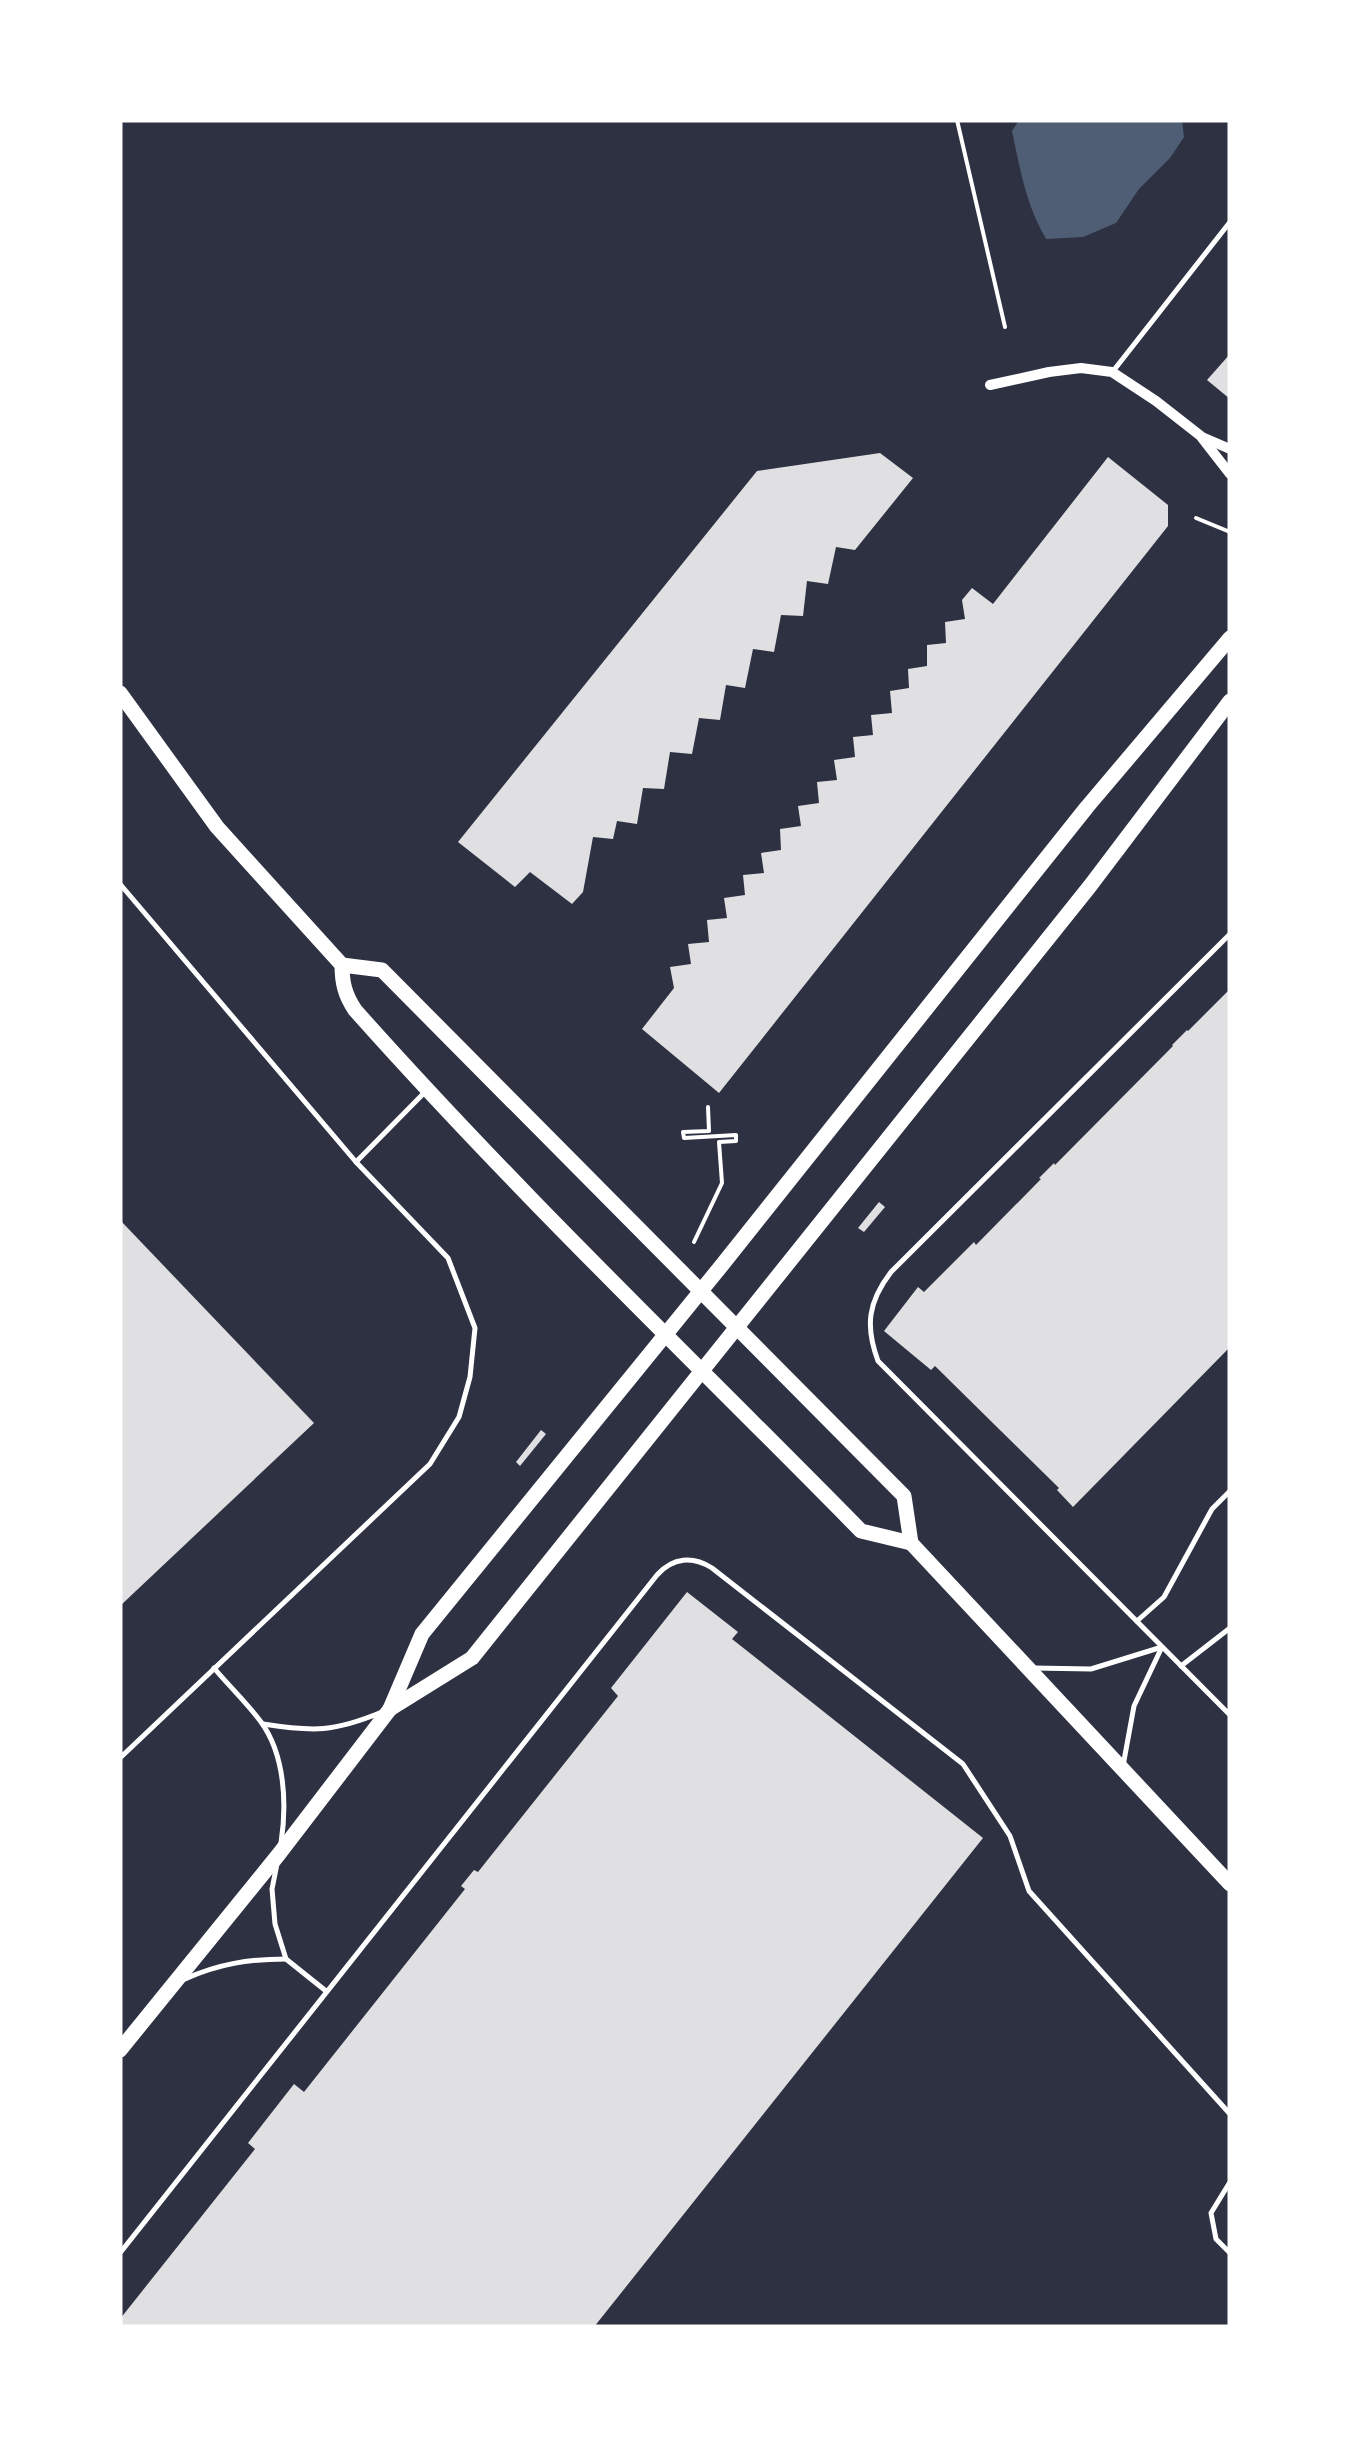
<svg xmlns="http://www.w3.org/2000/svg" width="1350" height="2447" viewBox="0 0 1350 2447" font-family="Helvetica,sans-serif">
<style>
.water{fill:#4f5d75}
.building{fill:#e0e0e3}
.lines{fill:none;stroke-linecap:round;stroke-linejoin:round}
.path{stroke:#fff;stroke-width:4}
.service{stroke:#fff;stroke-width:5}
.minor{stroke:#fff;stroke-width:10}
.secondary{stroke:#fff;stroke-width:15}
</style>
<rect width="100%" height="100%" fill="#2d3142"/>
<path class="water" d="M1019,120H1182L1184,137L1170,158L1139,189L1116,223L1083,237L1046,239C1026,205 1020,169 1012,131Z"/>
<g class="building">
<polygon points="1230,354 1230,399 1207,380"/>
<polygon points="880,453 913,478 855,550 836,547 828,584 807,581 803,616 781,615 774,652 753,649 745,688 726,685 720,720 699,718 692,754 670,752 664,789 643,788 637,824 617,821 613,839 593,837 583,892 572,904 530,872 515,887 458,842 757,471"/>
<polygon points="1108,457 1168,505 1168,526 719,1093 642,1029 674,988 670,967 691,964 688,944 709,942 707,920 727,918 724,898 745,895 743,875 764,873 761,853 781,850 780,829 801,826 798,806 819,803 817,782 837,780 834,760 855,757 853,737 873,735 871,715 892,713 890,691 909,688 908,669 927,666 927,645 946,643 945,622 965,619 962,600 972,588 993,604"/>
<polygon points="1230,989 1230,1347 1073,1507 1057,1490 1059,1488 935,1366 931,1370 884,1331 918,1287 924,1292 974,1242 976,1245 1041,1179 1039,1178 1054,1163 1055,1165 1173,1046 1172,1045 1187,1030 1188,1031"/>
<polygon points="879,1202 885,1207 864,1232 858,1228"/>
<polygon points="120,1220 314,1423 120,1606"/>
<polygon points="541,1430 546,1434 520,1466 516,1462"/>
<polygon points="687,1592 738,1632 732,1639 983,1838 594,2327 120,2327 120,2319 255,2149 248,2143 294,2084 304,2092 465,1889 461,1886 474,1870 478,1872 618,1696 611,1688"/>
</g>
<g class="lines">
<g class="path">
<polyline points="957,120 1005,327"/>
<polyline points="1196,518 1230,532"/>
<polyline points="694,1242 722,1183 719,1142 736,1141 736,1135 684,1138 683,1132 709,1131 708,1107"/>
</g>
<g class="service">
<polyline points="1114,370 1230,222"/>
<polyline points="120,884 356,1162 448,1258 475,1328 470,1377 459,1417 430,1464 120,1758"/>
<path d="M1230,934L891,1272C868,1302 865,1326 878,1361L1230,1715"/>
<polyline points="356,1162 424,1093"/>
<polyline points="1137,1621 1164,1597 1212,1509 1230,1491"/>
<polyline points="1181,1666 1230,1628"/>
<path d="M214,1668C229,1686 247,1703 261,1722C285,1755 287,1804 281,1843"/>
<polyline points="1033,1668 1091,1669 1162,1647"/>
<path d="M263,1724C314,1732 334,1732 382,1712"/>
<polyline points="1123,1766 1134,1706 1161,1649"/>
<polyline points="277,1864 272,1889 275,1924 286,1959 326,1991"/>
<path d="M185,1979C218,1964 249,1959 286,1959"/>
<polyline points="1230,2182 1211,2213 1216,2239 1230,2253"/>
<path d="M120,2253L657,1575C673,1557 693,1556 712,1568L963,1764L1010,1836L1029,1891L1230,2114"/>
</g>
<g class="minor">
<polyline points="990,385 1049,372 1081,368 1112,372 1156,401 1202,437 1230,449"/>
<polyline points="1202,438 1230,474"/>
</g>
<g class="secondary">
<path d="M120,693L217,827L342,965C342,983 345,995 355,1010C516,1191 691,1358 861,1531L911,1543"/>
<polyline points="342,965 382,970 904,1496 911,1543 1230,1884"/>
<polyline points="390,1709 472,1658 1090,886 1230,701"/>
<polyline points="120,2050 279,1854 390,1709 422,1634 722,1265 1087,807 1230,638"/>
</g>
</g>
<rect width="1350" height="2447" fill="none" stroke="#ffffff" stroke-width="245"/>
</svg>
